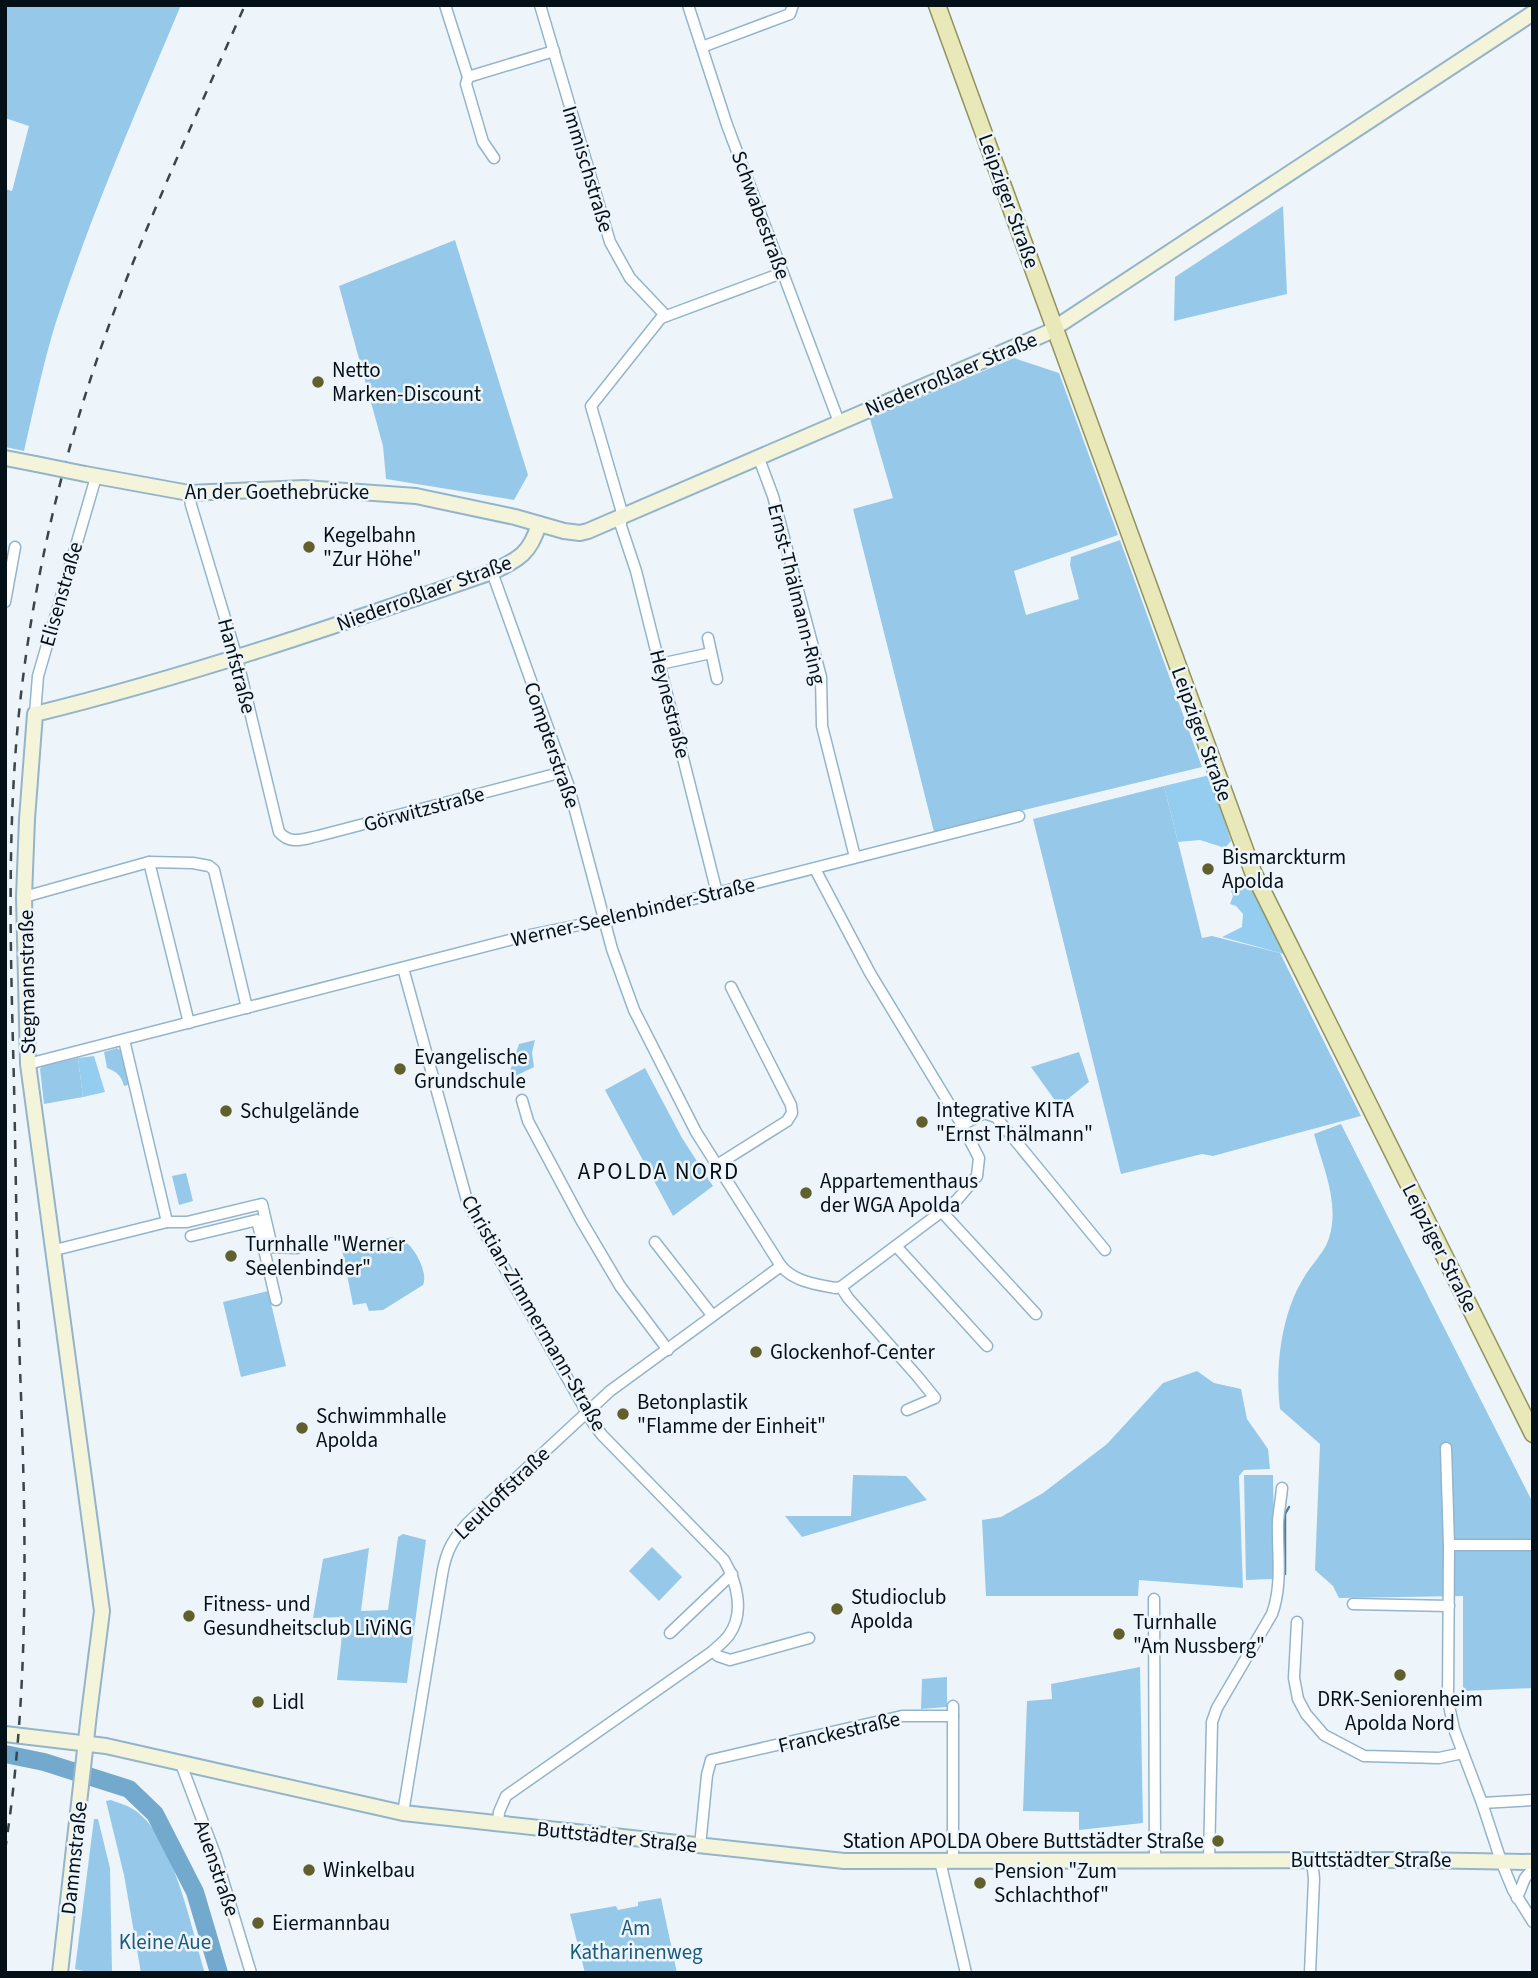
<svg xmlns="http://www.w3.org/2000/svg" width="1538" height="1978" viewBox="0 0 1538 1978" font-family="'Source Sans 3',sans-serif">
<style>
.green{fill:#96c9e9}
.forest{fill:#94cdf0}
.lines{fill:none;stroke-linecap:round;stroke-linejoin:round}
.stream{stroke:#517b96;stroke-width:2.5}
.river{stroke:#72a9cc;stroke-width:18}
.street-casing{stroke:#93b4ca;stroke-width:13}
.secondary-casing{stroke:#93b4ca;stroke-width:18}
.primary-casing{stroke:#909360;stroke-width:19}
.street{stroke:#fff;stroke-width:10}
.secondary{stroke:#f4f4db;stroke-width:14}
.primary{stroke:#e9e8b8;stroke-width:16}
.rail{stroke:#3a454c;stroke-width:2.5;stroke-dasharray:9 9;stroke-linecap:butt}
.secondary-bridge-casing{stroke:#93b4ca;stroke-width:18;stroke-linecap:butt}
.secondary-bridge{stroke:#f4f4db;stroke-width:14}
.poi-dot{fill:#61602c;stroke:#eef5fa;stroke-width:2.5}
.labels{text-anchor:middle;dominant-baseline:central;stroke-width:5;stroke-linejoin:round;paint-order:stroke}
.street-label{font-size:21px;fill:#041017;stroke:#eef5fa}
.poi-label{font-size:21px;fill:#041017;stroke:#eef5fa;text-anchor:start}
.park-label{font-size:21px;fill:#185b7e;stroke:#eef5fa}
.neighbourhood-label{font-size:23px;letter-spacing:2px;fill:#041017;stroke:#eef5fa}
</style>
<rect width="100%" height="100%" fill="#eef5fa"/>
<g class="green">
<path d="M5,5H181C137,110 91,214 56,322C43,364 34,408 24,451L5,447V189L12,191L29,126L5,118Z"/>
<polygon points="1283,206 1287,294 1174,321 1175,277"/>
<polygon points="455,240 528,475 514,500 386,479 383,446 339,286"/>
<polygon points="1014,358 1059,373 1118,535 1014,571 1026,615 1079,599 1070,565 1071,557 1120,540 1202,767 934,832 853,509 893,498 870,419"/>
<polygon points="1164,786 1202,938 1212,936 1280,953 1361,1116 1213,1156 1202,1154 1121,1174 1033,819"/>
<polygon points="535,1040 532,1053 534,1067 507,1080 519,1044"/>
<path d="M117,1048L123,1052L131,1084L124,1086C121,1075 117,1072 107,1068L104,1052Z"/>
<polygon points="1079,1052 1089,1082 1059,1106 1031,1067"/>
<polygon points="78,1058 83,1097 44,1104 40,1069 42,1066"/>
<polygon points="645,1068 682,1138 713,1186 673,1216 605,1090"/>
<path d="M1341,1124L1533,1503V1688L1463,1691V1596L1339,1598L1333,1586L1315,1570L1320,1444L1280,1409C1275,1368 1281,1315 1303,1279C1310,1266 1325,1252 1329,1238C1340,1204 1323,1167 1314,1134Z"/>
<polygon points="186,1173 193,1201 179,1205 172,1176"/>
<path d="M392,1237C397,1239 405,1241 408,1244C417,1252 428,1274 423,1285L383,1310L369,1311L366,1303L353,1305L342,1249Z"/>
<polygon points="268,1291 286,1366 241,1377 223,1302"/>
<polygon points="1197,1371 1214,1383 1241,1389 1247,1419 1268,1449 1270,1469 1244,1470 1239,1476 1243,1588 1139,1580 1138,1596 986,1596 982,1520 1001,1517 1043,1493 1107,1444 1163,1383"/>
<polygon points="853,1475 906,1476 927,1500 802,1537 785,1516 851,1516"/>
<polygon points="1244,1475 1273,1475 1275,1579 1246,1580"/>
<polygon points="403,1534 426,1540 407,1683 337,1680 344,1617 313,1618 323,1559 369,1548 361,1611 388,1610 398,1537"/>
<polygon points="652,1547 682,1577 659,1601 629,1571"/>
<polygon points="1140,1667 1143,1823 1079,1830 1079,1812 1023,1811 1027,1701 1052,1699 1051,1684"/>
<polygon points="947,1677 947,1707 921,1709 922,1679"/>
<path d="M111,1800C119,1803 129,1806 136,1811C174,1839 191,1927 205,1973H141L124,1875L106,1801Z"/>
<polygon points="94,1819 98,1819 110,1868 112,1973 92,1973 75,1969"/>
<polygon points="661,1898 677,1973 585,1973 570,1914 616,1906 618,1910 638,1906 638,1902"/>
</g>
<g class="forest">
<polygon points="1210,775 1231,841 1225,848 1200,840 1178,842 1164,786"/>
<polygon points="1243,881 1251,881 1284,954 1222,937 1242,927 1243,914 1236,906 1230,904 1233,896 1231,891 1235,884"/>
<polygon points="94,1056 105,1092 83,1097 78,1058"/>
</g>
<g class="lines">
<polyline class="stream" points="1285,1574 1285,1514 1289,1507"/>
<polyline class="river" points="5,1754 44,1762 129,1789 155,1814 195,1892 219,1973"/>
<g class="street-casing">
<g id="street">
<polyline points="445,5 468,77 466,84 483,142 494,158"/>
<polyline points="540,5 610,242 630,278 666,316"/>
<polyline points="688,5 727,125 839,422"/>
<polyline points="702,47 790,14 793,5"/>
<polyline points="468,77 554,51"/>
<polyline points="758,456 773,496 821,677 822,726 855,857"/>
<path d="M189,493L191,505L237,658L279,832C290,845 303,839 318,836L563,772"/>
<path d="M492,572L568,784L612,949L634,1010L696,1132L781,1266C795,1282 815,1284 835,1288L841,1287L957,1200L977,1176L979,1158L962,1125L870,973L815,869"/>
<polyline points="5,602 15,547"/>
<polyline points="708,638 717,679"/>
<polyline points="660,664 711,653"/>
<polyline points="35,714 38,676 96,477"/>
<polyline points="149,862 189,1023"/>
<polyline points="717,893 636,571 621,526 621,509 591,406 661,318 782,273"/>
<polyline points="24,897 149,862 193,863 209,866 214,870 247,1008"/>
<path d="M403,968L468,1204L593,1423L602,1435L724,1560C737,1582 745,1613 729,1635C725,1641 718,1646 713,1651L506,1796L499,1812L498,1824"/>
<polyline points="124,1040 167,1222"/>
<polyline points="28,1064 525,936 638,913 1019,816"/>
<polyline points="522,1100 528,1121 581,1220 620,1286 668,1350"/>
<polyline points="962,1125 984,1113 996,1117 1105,1250"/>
<polyline points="717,1165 787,1121 792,1113 791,1105 731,987"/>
<polyline points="942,1212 1036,1314"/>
<polyline points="191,1236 257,1220 276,1300"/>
<polyline points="655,1242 712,1315"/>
<polyline points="896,1246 987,1346"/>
<polyline points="266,1247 297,1248"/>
<polyline points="55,1250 167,1222 187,1222 262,1204 272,1247"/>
<polyline points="841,1287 848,1298 918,1377 935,1398 907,1410"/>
<polyline points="1446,1448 1449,1545 1448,1701 1454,1729 1482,1803 1501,1861 1513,1890 1533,1922"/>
<polyline points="1449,1545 1533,1545"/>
<polyline points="1154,1599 1155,1861"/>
<polyline points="1353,1604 1449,1606"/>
<polyline points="1297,1622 1294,1678 1298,1699 1306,1714 1324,1735 1364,1756 1439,1758 1463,1753"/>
<polyline points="670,1633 732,1574"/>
<polyline points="713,1651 718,1656 730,1660 809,1638"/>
<polyline points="953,1706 953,1861"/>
<polyline points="181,1764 215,1854 251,1973"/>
<polyline points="1482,1803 1533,1800"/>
<path d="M403,1813L442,1575C446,1550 454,1536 473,1518L610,1391L781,1266"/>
<polyline points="700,1846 707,1775 711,1760 902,1716 953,1716"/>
<polyline points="940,1861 966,1973"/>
<path d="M1209,1861L1212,1722L1217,1708L1272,1614C1283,1584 1277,1552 1278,1521C1279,1510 1281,1499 1282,1488"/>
<polyline points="1517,1898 1525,1878 1533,1869"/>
<polyline points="1310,1973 1314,1879 1312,1860"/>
</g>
</g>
<g class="secondary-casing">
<g id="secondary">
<polyline points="5,458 36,464"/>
<polyline points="85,474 189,493 304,488 416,496 515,517 564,531 580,533 588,531 1047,333 1533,13"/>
<polyline points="5,1734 106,1746 403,1813 844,1861 1417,1860 1533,1862"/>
<path d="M60,1973L89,1714L102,1611L28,1064L24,897L27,819L35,714C190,676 341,624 492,572C519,559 530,554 539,524"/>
</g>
</g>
<g class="primary-casing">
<polyline id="primary" points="937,5 1253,872 1533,1434"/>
</g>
<use href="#street" class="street"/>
<use href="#secondary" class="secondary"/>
<use href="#primary" class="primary"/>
<path class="rail" d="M5,1850C30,1690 26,1530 20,1368C17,1274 16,1179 14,1084C11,967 7,851 17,734C29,596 61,458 108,328C148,218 198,112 245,5"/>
<g class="secondary-bridge-casing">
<polyline id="secondary-bridge" points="36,464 85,474"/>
</g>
<use href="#secondary-bridge" class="secondary-bridge"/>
</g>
<g class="poi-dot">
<circle cx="318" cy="382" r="7"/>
<circle cx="309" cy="547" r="7"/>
<circle cx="1208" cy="869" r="7"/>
<circle cx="400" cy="1069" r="7"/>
<circle cx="226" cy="1111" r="7"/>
<circle cx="922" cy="1122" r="7"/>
<circle cx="806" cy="1193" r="7"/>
<circle cx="231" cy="1256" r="7"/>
<circle cx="756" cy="1352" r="7"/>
<circle cx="623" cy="1414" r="7"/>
<circle cx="302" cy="1428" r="7"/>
<circle cx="837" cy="1609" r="7"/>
<circle cx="189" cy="1616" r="7"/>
<circle cx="1119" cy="1634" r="7"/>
<circle cx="1400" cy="1675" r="7"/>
<circle cx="258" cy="1702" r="7"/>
<circle cx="1218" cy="1841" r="7"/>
<circle cx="309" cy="1870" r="7"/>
<circle cx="980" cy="1883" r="7"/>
<circle cx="258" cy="1923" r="7"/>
</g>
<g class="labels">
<g class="street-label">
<text transform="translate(588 169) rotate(73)">Immischstraße</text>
<text transform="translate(1009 201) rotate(70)">Leipziger Straße</text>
<text transform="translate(761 215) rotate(70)">Schwabestraße</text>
<text transform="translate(951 374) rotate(-23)">Niederroßlaer Straße</text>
<text x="277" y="492">An der Goethebrücke</text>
<text transform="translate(424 593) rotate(-20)">Niederroßlaer Straße</text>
<text transform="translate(61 594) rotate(-74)">Elisenstraße</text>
<text transform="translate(797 594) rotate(76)">Ernst-Thälmann-Ring</text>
<text transform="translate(237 666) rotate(75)">Hanfstraße</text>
<text transform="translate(670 704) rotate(76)">Heynestraße</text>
<text transform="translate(1202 734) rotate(70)">Leipziger Straße</text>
<text transform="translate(552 745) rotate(71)">Compterstraße</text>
<text transform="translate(424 809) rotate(-15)">Görwitzstraße</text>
<text transform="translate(633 912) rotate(-13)">Werner-Seelenbinder-Straße</text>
<text transform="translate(27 982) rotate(-91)">Stegmannstraße</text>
<text transform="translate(1440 1248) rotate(63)">Leipziger Straße</text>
<text transform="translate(534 1313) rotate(60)">Christian-Zimmermann-Straße</text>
<text transform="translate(502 1493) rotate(-44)">Leutloffstraße</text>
<text transform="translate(839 1732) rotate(-13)">Franckestraße</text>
<text transform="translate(617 1837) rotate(6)">Buttstädter Straße</text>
<text transform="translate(74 1858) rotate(-84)">Dammstraße</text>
<text x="1371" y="1860">Buttstädter Straße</text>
<text transform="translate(217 1868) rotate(71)">Auenstraße</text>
</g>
<g class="poi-label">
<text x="332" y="370">Netto<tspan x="332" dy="24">Marken-Discount</tspan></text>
<text x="323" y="535">Kegelbahn<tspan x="323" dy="24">"Zur Höhe"</tspan></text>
<text x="1222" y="857">Bismarckturm<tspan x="1222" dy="24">Apolda</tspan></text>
<text x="414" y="1057">Evangelische<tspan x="414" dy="24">Grundschule</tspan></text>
<text x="936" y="1110">Integrative KITA<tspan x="936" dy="24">"Ernst Thälmann"</tspan></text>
<text x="240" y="1111">Schulgelände</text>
<text x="820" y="1181">Appartementhaus<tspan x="820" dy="24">der WGA Apolda</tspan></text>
<text x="245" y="1244">Turnhalle "Werner<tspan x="245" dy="24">Seelenbinder"</tspan></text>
<text x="770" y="1352">Glockenhof-Center</text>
<text x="637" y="1402">Betonplastik<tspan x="637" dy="24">"Flamme der Einheit"</tspan></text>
<text x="316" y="1416">Schwimmhalle<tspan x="316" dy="24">Apolda</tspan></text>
<text x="851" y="1597">Studioclub<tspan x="851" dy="24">Apolda</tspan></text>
<text x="203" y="1604">Fitness- und<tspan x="203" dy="24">Gesundheitsclub LiViNG</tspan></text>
<text x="1133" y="1622">Turnhalle<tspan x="1133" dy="24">"Am Nussberg"</tspan></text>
<text x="1400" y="1699" text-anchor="middle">DRK-Seniorenheim<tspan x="1400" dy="24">Apolda Nord</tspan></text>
<text x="272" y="1702">Lidl</text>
<text x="1204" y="1841" text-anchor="end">Station APOLDA Obere Buttstädter Straße</text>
<text x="323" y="1870">Winkelbau</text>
<text x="994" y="1871">Pension "Zum<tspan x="994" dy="24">Schlachthof"</tspan></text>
<text x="272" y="1923">Eiermannbau</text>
</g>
<g class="park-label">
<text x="636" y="1928">Am<tspan x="636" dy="24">Katharinenweg</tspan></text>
<text x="165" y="1942">Kleine Aue</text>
</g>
<g class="neighbourhood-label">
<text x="659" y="1171">APOLDA NORD</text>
</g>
</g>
<rect width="1538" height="1978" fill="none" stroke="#041017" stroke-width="14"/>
</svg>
